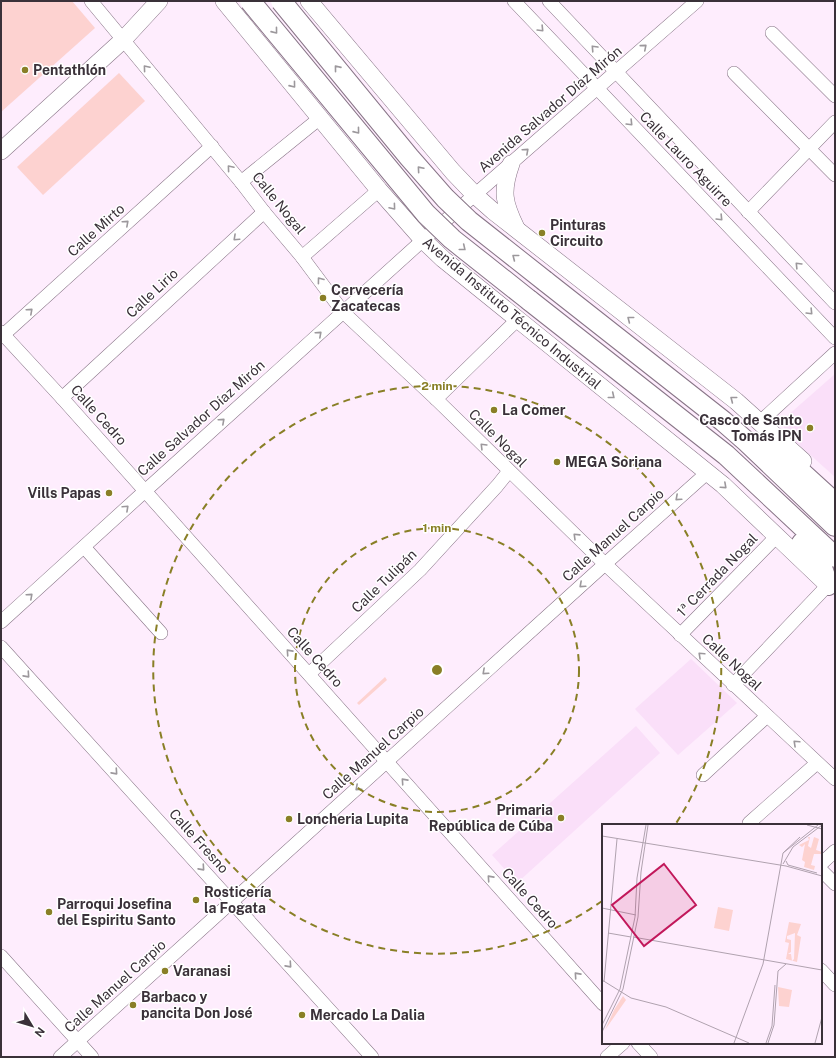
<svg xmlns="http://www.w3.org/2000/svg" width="836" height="1058" viewBox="0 0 836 1058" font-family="'Public Sans',sans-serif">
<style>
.built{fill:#fadff9}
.green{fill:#fdd2d0}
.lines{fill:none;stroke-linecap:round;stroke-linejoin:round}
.minor-casing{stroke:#887587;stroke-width:14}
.major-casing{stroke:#887587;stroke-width:18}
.highway-casing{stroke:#887587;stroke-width:22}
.minor{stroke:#fff;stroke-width:13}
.major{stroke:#fff;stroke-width:17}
.highway{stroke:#fff;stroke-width:20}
.highway-bridge-casing{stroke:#887587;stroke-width:22;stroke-linecap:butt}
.highway-bridge{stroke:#fff;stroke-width:20}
.oneway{stroke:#9c989c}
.ring{fill:none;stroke:#897f26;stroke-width:2;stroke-dasharray:7 5}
.poi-dot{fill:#897f26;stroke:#fff;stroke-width:1.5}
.labels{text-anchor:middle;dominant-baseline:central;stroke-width:3;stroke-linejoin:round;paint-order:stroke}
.poi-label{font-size:14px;font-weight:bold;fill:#3a3139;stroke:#fff;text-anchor:start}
.street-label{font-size:14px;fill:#3a3139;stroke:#fff}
.inset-road{fill:none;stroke:#b0a2af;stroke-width:1}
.view{fill:#c2185b;fill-opacity:0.15;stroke:#c2185b;stroke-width:2}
.inset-edge{fill:none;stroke:#3a3139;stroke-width:2}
.centre{fill:#897f26;stroke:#fff;stroke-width:2}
.ring-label{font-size:12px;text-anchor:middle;font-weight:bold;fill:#897f26;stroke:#fff;stroke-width:3;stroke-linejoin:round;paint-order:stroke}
</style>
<rect width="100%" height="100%" fill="#feedfd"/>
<g class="built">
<polygon points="835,374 835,477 785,432 783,423 786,417"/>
<polygon points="691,659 737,703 678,755 635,709"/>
<polygon points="636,726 660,753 517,883 492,855"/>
</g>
<g class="green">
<polygon points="1,1 72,1 95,28 1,112"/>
<polygon points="119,73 145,101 43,195 17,167"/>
<polygon points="385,677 387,680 359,705 357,703"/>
</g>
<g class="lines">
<g class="minor-casing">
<g id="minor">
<polyline points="91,1 241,182 264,212 302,257 343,312 436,399 605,564 835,779"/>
<polyline points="514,1 835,338"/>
<polyline points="549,1 835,303"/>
<polyline points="772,33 835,96"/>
<polyline points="734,73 835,175"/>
<polyline points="241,182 320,118"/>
<polyline points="748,212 835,122"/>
<polyline points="302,257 379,190"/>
<polyline points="1,332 62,398 603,1004"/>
<polyline points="1,337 212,146"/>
<polyline points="62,398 264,212"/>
<polyline points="436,399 518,319"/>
<polyline points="760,422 835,353"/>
<polyline points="84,547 161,633"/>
<polyline points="1,622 145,491 423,240 697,1"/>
<polyline points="680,635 777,536"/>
<polyline points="1,647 372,1057"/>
<polyline points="309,674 420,570 497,486 509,471"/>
<polyline points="733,685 828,585"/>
<polyline points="703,775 767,716"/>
<polyline points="749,823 817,763"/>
<polyline points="821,864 835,851"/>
<polyline points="821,870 835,884"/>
<polyline points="1,956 92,1057"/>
<polyline points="821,970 835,985"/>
<polyline points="638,1043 651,1057"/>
<polyline points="60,1057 605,564 708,472"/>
<polyline points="607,1057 623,1043"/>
</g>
</g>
<g class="major-casing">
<g id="major">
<polyline points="224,1 379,190 423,240 443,259 723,485 828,585"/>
<polyline points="309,1 453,172 476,196 493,211 736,401 803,461"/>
<polyline points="1,151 123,40 159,1"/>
<path d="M511,164C501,192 504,203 516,228"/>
</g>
</g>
<g class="highway-casing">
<g id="highway">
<polyline points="545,281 723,421 747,442 835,526"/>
<polyline points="529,300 726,455 835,557"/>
<polyline points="754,444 780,453 835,503"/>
<polyline points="802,543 820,562 828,585"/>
</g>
</g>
<use href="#minor" class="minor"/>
<use href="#major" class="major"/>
<use href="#highway" class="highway"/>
<g class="highway-bridge-casing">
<g id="highway-bridge">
<polyline points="250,1 426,214 452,239 529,300"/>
<polyline points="281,1 409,157 445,198 469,221 545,281"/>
</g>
</g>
<use href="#highway-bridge" class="highway-bridge"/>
</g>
<defs><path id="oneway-chevron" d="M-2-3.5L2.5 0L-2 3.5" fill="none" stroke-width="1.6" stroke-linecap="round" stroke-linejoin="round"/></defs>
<g class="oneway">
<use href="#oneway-chevron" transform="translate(541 29) rotate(46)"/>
<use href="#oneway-chevron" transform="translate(275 31) rotate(51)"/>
<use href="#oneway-chevron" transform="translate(644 47) rotate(-41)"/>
<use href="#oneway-chevron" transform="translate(594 48) rotate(-133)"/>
<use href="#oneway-chevron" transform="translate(146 68) rotate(-130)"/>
<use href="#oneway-chevron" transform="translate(337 68) rotate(-129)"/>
<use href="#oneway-chevron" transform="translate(293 85) rotate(51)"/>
<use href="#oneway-chevron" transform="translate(630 123) rotate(46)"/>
<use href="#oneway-chevron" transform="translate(357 131) rotate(51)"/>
<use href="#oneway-chevron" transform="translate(526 151) rotate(-42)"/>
<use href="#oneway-chevron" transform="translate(230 168) rotate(-130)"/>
<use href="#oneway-chevron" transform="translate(420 169) rotate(-131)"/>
<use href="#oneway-chevron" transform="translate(393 207) rotate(50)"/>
<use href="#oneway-chevron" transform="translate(720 218) rotate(46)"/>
<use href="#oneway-chevron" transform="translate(126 223) rotate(-42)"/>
<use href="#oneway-chevron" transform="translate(236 238) rotate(137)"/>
<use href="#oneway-chevron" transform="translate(463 248) rotate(39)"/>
<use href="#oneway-chevron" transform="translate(515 257) rotate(-142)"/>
<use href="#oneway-chevron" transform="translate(798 265) rotate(-134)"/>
<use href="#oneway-chevron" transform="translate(320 280) rotate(-127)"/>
<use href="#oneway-chevron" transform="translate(30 311) rotate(-42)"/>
<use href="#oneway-chevron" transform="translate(810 312) rotate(46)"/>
<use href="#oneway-chevron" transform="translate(630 319) rotate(-142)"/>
<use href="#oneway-chevron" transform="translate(319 334) rotate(-42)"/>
<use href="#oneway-chevron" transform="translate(612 396) rotate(39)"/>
<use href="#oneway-chevron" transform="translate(733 399) rotate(-142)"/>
<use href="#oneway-chevron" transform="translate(222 421) rotate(-42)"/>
<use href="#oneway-chevron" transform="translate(483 446) rotate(-135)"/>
<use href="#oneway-chevron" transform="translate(724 486) rotate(42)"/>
<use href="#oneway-chevron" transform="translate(678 498) rotate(138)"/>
<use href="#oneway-chevron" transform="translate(126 508) rotate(-43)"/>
<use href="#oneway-chevron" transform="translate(576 536) rotate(-136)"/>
<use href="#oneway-chevron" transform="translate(582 585) rotate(138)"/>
<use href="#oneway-chevron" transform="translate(30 596) rotate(-42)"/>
<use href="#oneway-chevron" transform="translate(289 652) rotate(-132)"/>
<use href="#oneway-chevron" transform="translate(701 655) rotate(-137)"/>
<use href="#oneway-chevron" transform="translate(485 672) rotate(138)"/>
<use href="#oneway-chevron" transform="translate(27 675) rotate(48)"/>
<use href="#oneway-chevron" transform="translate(796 743) rotate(-137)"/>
<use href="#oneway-chevron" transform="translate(115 772) rotate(48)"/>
<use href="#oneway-chevron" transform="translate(404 781) rotate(-132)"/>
<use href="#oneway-chevron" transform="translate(358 788) rotate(138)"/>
<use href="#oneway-chevron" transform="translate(202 868) rotate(48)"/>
<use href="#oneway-chevron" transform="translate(490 878) rotate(-132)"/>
<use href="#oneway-chevron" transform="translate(289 965) rotate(48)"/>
<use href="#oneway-chevron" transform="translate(577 975) rotate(-132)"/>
</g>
<g class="ring">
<circle cx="437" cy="670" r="142"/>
<path d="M602 901A284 284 0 1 1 675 825"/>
</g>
<g class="poi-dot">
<circle cx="25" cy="70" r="4"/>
<circle cx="542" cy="233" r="4"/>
<circle cx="323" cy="298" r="4"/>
<circle cx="494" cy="410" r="4"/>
<circle cx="810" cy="428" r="4"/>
<circle cx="557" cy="462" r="4"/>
<circle cx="109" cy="493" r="4"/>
<circle cx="561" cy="818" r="4"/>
<circle cx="289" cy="819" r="4"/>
<circle cx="196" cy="900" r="4"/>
<circle cx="49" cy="912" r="4"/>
<circle cx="165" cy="971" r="4"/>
<circle cx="133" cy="1005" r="4"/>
<circle cx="302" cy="1015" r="4"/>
</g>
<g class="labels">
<g class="poi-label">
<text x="33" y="70">Pentathlón</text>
<text x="550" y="225">Pinturas<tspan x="550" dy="16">Circuito</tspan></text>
<text x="331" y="290">Cervecería<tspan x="331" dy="16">Zacatecas</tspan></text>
<text x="502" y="410">La Comer</text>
<text x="802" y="420" text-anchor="end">Casco de Santo<tspan x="802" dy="16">Tomás IPN</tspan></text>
<text x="565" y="462">MEGA Soriana</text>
<text x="101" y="493" text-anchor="end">Vills Papas</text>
<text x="553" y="810" text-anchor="end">Primaria<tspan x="553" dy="16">República de Cúba</tspan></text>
<text x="297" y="819">Loncheria Lupita</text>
<text x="204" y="892">Rosticería<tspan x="204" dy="16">la Fogata</tspan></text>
<text x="57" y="904">Parroqui Josefina<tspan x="57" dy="16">del Espiritu Santo</tspan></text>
<text x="173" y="971">Varanasi</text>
<text x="141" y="997">Barbaco y<tspan x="141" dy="16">pancita Don José</tspan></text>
<text x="310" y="1015">Mercado La Dalia</text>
</g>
<g class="street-label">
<text transform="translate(550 109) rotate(-41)">Avenida Salvador Díaz Mirón</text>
<text transform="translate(686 159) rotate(46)">Calle Lauro Aguirre</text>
<text transform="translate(279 203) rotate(51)">Calle Nogal</text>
<text transform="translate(96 230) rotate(-42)">Calle Mirto</text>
<text transform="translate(152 293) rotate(-43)">Calle Lirio</text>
<text transform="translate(512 313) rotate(40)">Avenida Instituto Técnico Industrial</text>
<text transform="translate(99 415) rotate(48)">Calle Cedro</text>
<text transform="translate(201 418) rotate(-42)">Calle Salvador Díaz Mirón</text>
<text transform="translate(498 438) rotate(45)">Calle Nogal</text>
<text transform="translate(613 535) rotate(-42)">Calle Manuel Carpio</text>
<text transform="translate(717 575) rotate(-46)">1ª Cerrada Nogal</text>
<text transform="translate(384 581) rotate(-44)">Calle Tulipán</text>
<text transform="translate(315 657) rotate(48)">Calle Cedro</text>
<text transform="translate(732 662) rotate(43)">Calle Nogal</text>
<text transform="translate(373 753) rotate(-42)">Calle Manuel Carpio</text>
<text transform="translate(199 841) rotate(48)">Calle Fresno</text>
<text transform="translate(530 898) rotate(48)">Calle Cedro</text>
<text transform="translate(115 986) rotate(-42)">Calle Manuel Carpio</text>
</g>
</g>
<g transform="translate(602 824)">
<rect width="220" height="220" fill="#feedfd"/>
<path d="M206,13H208L206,22L209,24L212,13L217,15L214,26L220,28V30H212L209,41L213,42L212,46L202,43L203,38L200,36L203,20L200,23L197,21L207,16ZM116,83L131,86L127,107L112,104ZM187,98L199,100L195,111L199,113L195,138L184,135L187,119L183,118ZM193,109L192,135L190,137L189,130H186L189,128V116L185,115V112ZM176,163L190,166L187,183L177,182ZM21,172L24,176L3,206L12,186Z" fill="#fdd2d0" fill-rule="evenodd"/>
<path class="inset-road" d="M205,1L220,5M0,12L184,42L220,52M181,29L198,13M184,37L186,41L215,49M181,40L191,23L220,1M0,84L34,91M6,109L29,113M31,113L220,146M0,156L29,174L64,183L147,219M2,158L15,15M0,201L18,165L33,93L35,54L44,1M0,208L21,165L36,93L39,48L46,1M132,219L161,140L181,29L216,1M164,219L170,202L173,161M166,219L172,201L176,147L184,140M213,219L220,193"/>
<path class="view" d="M62,40L94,81L42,122L10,81Z"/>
<rect width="220" height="220" class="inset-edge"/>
</g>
<circle cx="437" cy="670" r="6" class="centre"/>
<g class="ring-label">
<text x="437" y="390">2 min</text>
<text x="437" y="532">1 min</text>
</g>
<rect width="836" height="1058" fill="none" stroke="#3a3139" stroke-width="4"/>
<g transform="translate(32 1026) rotate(128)" stroke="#ffffff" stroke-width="3" paint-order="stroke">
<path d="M0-3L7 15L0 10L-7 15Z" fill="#3a3139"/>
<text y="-6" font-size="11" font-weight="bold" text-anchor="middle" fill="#3a3139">N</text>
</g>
</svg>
